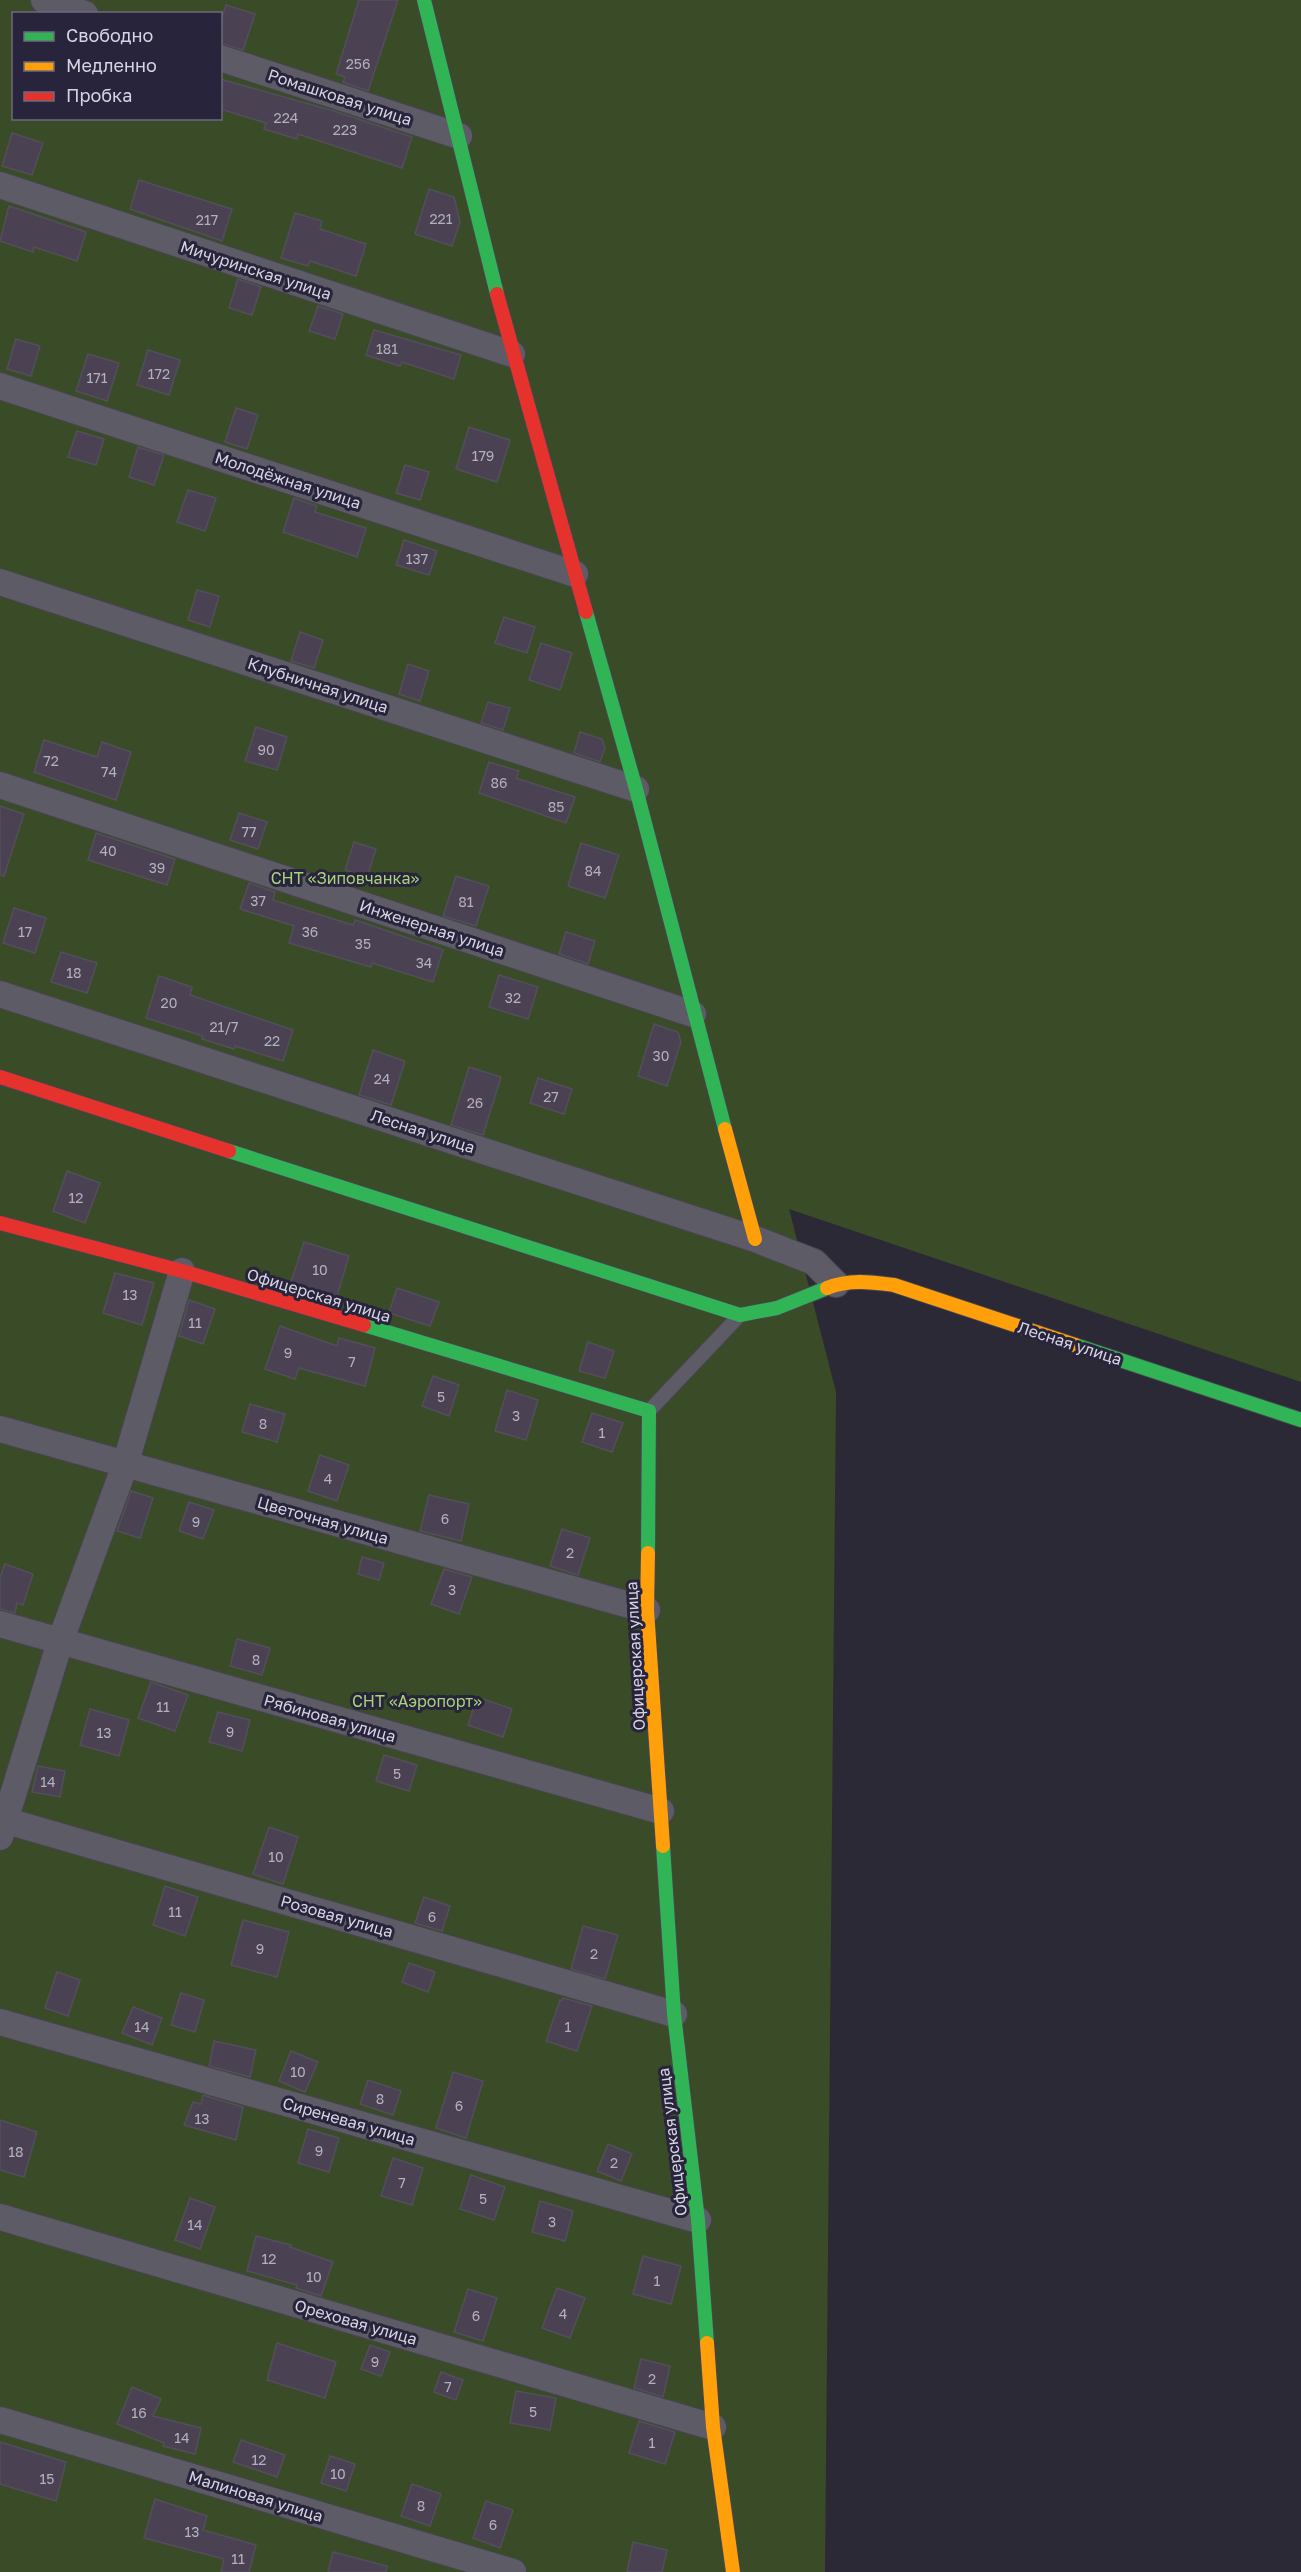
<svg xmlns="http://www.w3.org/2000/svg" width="1301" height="2572" viewBox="0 0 1301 2572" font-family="'Golos Text',sans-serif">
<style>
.green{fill:#3a4b27;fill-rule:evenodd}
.building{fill:#4a4253;stroke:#534f5a;stroke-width:1.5}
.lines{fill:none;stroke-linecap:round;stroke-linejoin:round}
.lane-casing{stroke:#474550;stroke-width:16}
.street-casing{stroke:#474550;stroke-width:28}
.fast-casing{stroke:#474550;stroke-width:16}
.slow-casing{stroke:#474550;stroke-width:16}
.jam-casing{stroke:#474550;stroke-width:16}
.lane{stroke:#5c5b66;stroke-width:14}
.street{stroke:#5c5b66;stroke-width:26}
.fast{stroke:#30b455;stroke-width:14}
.slow{stroke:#ff9f0a;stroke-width:14}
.jam{stroke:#e5322d;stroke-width:14}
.labels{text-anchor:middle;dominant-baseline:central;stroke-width:6;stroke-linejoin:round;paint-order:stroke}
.number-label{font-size:14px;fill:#b3b0bf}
.street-label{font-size:16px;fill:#d6d4e3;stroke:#28243b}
.park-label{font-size:16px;fill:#a9d379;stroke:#28243b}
</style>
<rect width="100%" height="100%" fill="#2c2936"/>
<path class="green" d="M0,0H1301V1382L789,1209L836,1392L825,2572H0ZM14,14H220V118H14Z"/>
<g class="building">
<polygon points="359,0 398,0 368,91 343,82 345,77 336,74"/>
<polygon points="226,5 255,14 243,50 220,43 220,23"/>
<polygon points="220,79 334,111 412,137 402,168 298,134 297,139 264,129 266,123 220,109"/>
<polygon points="12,133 43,143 32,175 2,166"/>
<polygon points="139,180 232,209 222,241 130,209"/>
<polygon points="429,189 454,197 460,222 452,246 415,234"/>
<polygon points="9,206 86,232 77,261 34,247 33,252 0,241"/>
<polygon points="295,213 322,221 320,229 366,244 356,276 310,261 308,266 281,258"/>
<polygon points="238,279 261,287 252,315 229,308"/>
<polygon points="318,306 343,314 335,339 309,331"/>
<polygon points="374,330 461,355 454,379 402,362 400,366 366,355"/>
<polygon points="16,339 40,346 31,376 7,369"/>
<polygon points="148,350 180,360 169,395 137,385"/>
<polygon points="88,354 119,363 107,401 76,391"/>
<polygon points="236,408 258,415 247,449 225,442"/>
<polygon points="469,427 510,440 497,482 456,469"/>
<polygon points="77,431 104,439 96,465 68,457"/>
<polygon points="138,447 164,455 154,485 129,477"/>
<polygon points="405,465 429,472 420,500 396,493"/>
<polygon points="188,490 216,498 205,531 177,522"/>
<polygon points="294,498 317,506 315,512 366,528 357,557 283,532"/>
<polygon points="404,540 437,551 429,575 396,565"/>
<polygon points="197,590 219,596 210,627 188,620"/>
<polygon points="504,617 535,627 527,653 495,643"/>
<polygon points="300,632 323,640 314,668 291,661"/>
<polygon points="541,643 572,653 560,690 529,680"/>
<polygon points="408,664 429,671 420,701 399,694"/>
<polygon points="488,702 510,708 503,730 481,723"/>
<polygon points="256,727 287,737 277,770 245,761"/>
<polygon points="580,732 602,739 605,748 600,762 574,753"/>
<polygon points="44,740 97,757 102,742 131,752 116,800 34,772"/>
<polygon points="489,762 519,771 516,778 575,797 566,823 479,793"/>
<polygon points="0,806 24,814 4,876 0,875"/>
<polygon points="239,813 267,822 258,849 230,840"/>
<polygon points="96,833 175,859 167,885 88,860"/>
<polygon points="354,842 376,849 367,877 345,870"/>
<polygon points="581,843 619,855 605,898 568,886"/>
<polygon points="456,876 489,886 476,926 443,916"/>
<polygon points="249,883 275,892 273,900 353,925 355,920 443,950 433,982 372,963 371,967 289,943 294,926 240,909"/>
<polygon points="14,908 46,918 35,953 3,943"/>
<polygon points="566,932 595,941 588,964 559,954"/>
<polygon points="61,952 97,963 87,993 51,982"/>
<polygon points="499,975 538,987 528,1019 489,1007"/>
<polygon points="159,976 192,987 190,995 293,1030 283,1061 235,1046 234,1049 202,1039 203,1036 146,1018"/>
<polygon points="654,1024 678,1032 681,1042 667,1086 638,1076"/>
<polygon points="373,1050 405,1061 391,1105 359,1095"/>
<polygon points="469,1067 501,1077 483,1135 451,1125"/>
<polygon points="538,1078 572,1089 564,1114 530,1103"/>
<polygon points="67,1171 100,1183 85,1223 53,1211"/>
<polygon points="304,1242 349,1256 337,1296 291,1282"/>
<polygon points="115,1273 154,1283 142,1325 103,1313"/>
<polygon points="397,1288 439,1302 430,1326 389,1313"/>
<polygon points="189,1300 215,1309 203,1344 179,1336"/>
<polygon points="280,1326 337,1346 339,1338 375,1348 365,1386 299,1368 295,1379 265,1369"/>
<polygon points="588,1342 614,1351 605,1378 579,1371"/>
<polygon points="433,1376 459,1385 449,1416 422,1406"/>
<polygon points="507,1390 538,1400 526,1440 495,1431"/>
<polygon points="250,1404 285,1414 277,1442 242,1432"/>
<polygon points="592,1413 623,1423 612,1452 582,1442"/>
<polygon points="320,1455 349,1465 337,1501 308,1491"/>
<polygon points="131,1491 153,1498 140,1538 117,1531"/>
<polygon points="429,1495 469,1504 461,1541 420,1531"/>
<polygon points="189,1502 214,1510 203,1539 179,1531"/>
<polygon points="562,1529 590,1538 578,1575 550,1566"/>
<polygon points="362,1557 384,1563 379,1580 358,1574"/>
<polygon points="5,1564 33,1574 23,1605 17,1603 15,1613 0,1609 0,1578"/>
<polygon points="444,1569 472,1577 459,1614 431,1604"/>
<polygon points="237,1639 270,1648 262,1675 230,1666"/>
<polygon points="151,1682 188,1695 175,1731 138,1718"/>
<polygon points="477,1697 512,1709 503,1737 468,1725"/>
<polygon points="90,1709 129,1720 119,1756 80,1745"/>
<polygon points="218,1712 250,1720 242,1751 209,1742"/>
<polygon points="384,1755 417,1765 409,1791 376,1781"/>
<polygon points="38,1766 65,1771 60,1797 32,1792"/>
<polygon points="269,1827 298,1837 283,1884 253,1874"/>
<polygon points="165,1886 198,1897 185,1936 153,1925"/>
<polygon points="424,1897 450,1906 442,1931 415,1923"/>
<polygon points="243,1920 289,1932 277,1977 231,1965"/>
<polygon points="583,1926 618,1935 605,1979 571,1969"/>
<polygon points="409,1963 435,1972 428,1992 402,1982"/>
<polygon points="57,1972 80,1980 68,2016 45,2008"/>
<polygon points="181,1993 204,2000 195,2032 171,2025"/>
<polygon points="563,1998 592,2006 577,2051 546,2041 560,2000 562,2001"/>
<polygon points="133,2007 162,2018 152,2045 122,2033"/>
<polygon points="214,2041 256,2050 250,2077 209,2066"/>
<polygon points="291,2051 318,2062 305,2092 279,2081"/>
<polygon points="453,2072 483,2081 466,2138 436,2128"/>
<polygon points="368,2080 401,2091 393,2115 360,2104"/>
<polygon points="203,2095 243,2107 236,2140 184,2125 193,2102 201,2104"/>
<polygon points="0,2120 37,2132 24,2177 0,2170"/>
<polygon points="308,2129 339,2138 329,2172 298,2163"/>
<polygon points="608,2144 632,2154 621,2181 597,2171"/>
<polygon points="393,2158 423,2168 412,2205 381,2196"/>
<polygon points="471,2175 505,2187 494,2220 460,2209"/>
<polygon points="190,2198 215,2207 200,2249 175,2240"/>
<polygon points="540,2201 573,2211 565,2241 532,2232"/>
<polygon points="256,2236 291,2245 290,2247 333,2262 321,2296 296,2288 297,2285 247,2271"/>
<polygon points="643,2256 681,2266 671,2304 633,2294"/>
<polygon points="557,2288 585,2298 570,2338 542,2328"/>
<polygon points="468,2289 497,2298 483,2341 454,2332"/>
<polygon points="277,2343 336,2362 325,2398 267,2380"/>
<polygon points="370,2345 390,2352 381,2376 361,2369"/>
<polygon points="641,2359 670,2366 663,2397 634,2388"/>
<polygon points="441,2372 463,2380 456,2400 434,2392"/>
<polygon points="132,2387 161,2399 153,2416 201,2428 195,2454 163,2446 164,2443 117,2424"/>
<polygon points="516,2391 556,2398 550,2430 510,2423"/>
<polygon points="639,2421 675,2432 665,2464 629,2453"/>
<polygon points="241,2440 285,2455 277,2477 233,2462"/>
<polygon points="0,2442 66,2462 56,2501 0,2484"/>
<polygon points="330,2456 355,2464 346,2491 321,2483"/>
<polygon points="412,2484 441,2494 430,2526 401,2516"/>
<polygon points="155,2499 207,2516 203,2530 256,2545 249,2572 221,2572 224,2559 144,2538"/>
<polygon points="486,2501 513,2510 500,2548 473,2538"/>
<polygon points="633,2542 667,2550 662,2572 627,2572"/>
<polygon points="333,2552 387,2566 386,2572 328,2572"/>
</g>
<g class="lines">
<g class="lane-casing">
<polyline id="lane" points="649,1411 739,1316"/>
</g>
<g class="street-casing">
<g id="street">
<polyline points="44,0 85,14"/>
<polyline points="220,58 459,136"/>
<polyline points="0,185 512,354"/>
<polyline points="0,386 575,574"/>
<polyline points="0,582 636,789"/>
<polyline points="0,785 693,1014"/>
<polyline points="0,994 755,1239 814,1262 836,1284"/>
<polyline points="0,1429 647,1610"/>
<polyline points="0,1624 661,1811"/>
<polyline points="0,1819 674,2014"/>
<polyline points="0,1837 60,1642 125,1465 182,1271"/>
<polyline points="0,2022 698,2220"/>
<polyline points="0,2217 713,2427"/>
<polyline points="0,2420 513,2572"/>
</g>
</g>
<g class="fast-casing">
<g id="fast">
<polyline points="424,0 497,294"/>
<polyline points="586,612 636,789 725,1129"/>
<polyline points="229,1151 740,1315 777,1308 827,1288"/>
<polyline points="364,1325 649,1411 648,1553"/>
<polyline points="1075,1345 1301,1420"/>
<polyline points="663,1846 674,2014 698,2220 707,2343"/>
</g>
</g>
<g class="slow-casing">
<g id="slow">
<polyline points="725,1129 755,1239"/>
<path d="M827,1288C849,1279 871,1282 894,1285L1075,1345"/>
<polyline points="648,1553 647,1610 663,1846"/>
<polyline points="707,2343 713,2427 733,2572"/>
</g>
</g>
<g class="jam-casing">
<g id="jam">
<polyline points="497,294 586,612"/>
<polyline points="0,1077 229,1151"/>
<polyline points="0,1223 182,1271 364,1325"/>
</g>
</g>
<use href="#lane" class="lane"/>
<use href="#street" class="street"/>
<use href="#fast" class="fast"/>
<use href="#slow" class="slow"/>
<use href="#jam" class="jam"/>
</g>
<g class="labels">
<g class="number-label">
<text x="358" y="63">256</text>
<text x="286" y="117">224</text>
<text x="345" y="129">223</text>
<text x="441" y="218">221</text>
<text x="207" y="219">217</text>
<text x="387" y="348">181</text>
<text x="159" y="373">172</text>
<text x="97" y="377">171</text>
<text x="483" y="455">179</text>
<text x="417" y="558">137</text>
<text x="266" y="749">90</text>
<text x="51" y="760">72</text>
<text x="109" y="771">74</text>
<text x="499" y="782">86</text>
<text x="556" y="806">85</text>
<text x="249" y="831">77</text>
<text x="108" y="850">40</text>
<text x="157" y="867">39</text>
<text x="593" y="870">84</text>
<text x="258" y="900">37</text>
<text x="466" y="901">81</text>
<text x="25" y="931">17</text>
<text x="310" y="931">36</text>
<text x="363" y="943">35</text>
<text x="424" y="962">34</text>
<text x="74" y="972">18</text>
<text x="513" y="997">32</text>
<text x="169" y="1002">20</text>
<text x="224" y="1026">21/7</text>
<text x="272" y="1040">22</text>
<text x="661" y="1055">30</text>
<text x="382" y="1078">24</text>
<text x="551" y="1096">27</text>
<text x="475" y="1102">26</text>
<text x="76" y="1197">12</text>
<text x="320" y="1269">10</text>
<text x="130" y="1294">13</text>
<text x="195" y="1322">11</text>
<text x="288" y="1352">9</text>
<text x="352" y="1361">7</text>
<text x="441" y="1396">5</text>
<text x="516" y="1415">3</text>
<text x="263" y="1423">8</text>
<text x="602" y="1432">1</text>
<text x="328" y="1478">4</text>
<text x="445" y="1518">6</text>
<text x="196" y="1521">9</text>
<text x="570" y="1552">2</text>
<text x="452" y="1589">3</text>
<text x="256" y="1659">8</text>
<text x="163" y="1706">11</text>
<text x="230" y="1731">9</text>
<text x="104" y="1732">13</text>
<text x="397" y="1773">5</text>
<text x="48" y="1781">14</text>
<text x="276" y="1856">10</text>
<text x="175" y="1911">11</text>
<text x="432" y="1916">6</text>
<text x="260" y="1948">9</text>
<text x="594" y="1953">2</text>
<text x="142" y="2026">14</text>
<text x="568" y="2026">1</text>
<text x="298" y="2071">10</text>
<text x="380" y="2098">8</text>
<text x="459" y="2105">6</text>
<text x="202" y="2118">13</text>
<text x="319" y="2150">9</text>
<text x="16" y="2151">18</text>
<text x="614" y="2162">2</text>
<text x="402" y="2182">7</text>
<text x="483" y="2198">5</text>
<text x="552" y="2221">3</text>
<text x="195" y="2224">14</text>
<text x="269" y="2258">12</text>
<text x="314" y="2276">10</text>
<text x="657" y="2280">1</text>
<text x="563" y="2313">4</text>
<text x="476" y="2315">6</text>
<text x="375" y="2361">9</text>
<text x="652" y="2378">2</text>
<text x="448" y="2386">7</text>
<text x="533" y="2411">5</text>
<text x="139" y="2412">16</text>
<text x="182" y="2437">14</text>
<text x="652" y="2442">1</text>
<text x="259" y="2459">12</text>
<text x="338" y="2473">10</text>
<text x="47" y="2478">15</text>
<text x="421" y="2505">8</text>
<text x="493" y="2524">6</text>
<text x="192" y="2531">13</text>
<text x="238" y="2558">11</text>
</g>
<g class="street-label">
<text transform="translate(340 97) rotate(18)">Ромашковая улица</text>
<text transform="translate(256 270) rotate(18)">Мичуринская улица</text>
<text transform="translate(288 480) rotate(18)">Молодёжная улица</text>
<text transform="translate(318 685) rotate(18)">Клубничная улица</text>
<text transform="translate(432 928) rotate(18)">Инженерная улица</text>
<text transform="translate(423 1131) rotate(18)">Лесная улица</text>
<text transform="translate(319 1295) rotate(17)">Офицерская улица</text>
<text transform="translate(1070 1343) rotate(18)">Лесная улица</text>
<text transform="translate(323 1520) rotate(16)">Цветочная улица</text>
<text transform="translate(635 1656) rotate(-93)">Офицерская улица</text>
<text transform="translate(330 1718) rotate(16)">Рябиновая улица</text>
<text transform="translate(337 1916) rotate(16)">Розовая улица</text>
<text transform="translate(349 2121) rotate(16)">Сиреневая улица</text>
<text transform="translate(672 2142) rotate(-97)">Офицерская улица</text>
<text transform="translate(356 2322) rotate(16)">Ореховая улица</text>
<text transform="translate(256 2496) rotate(17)">Малиновая улица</text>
</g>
<g class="park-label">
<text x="345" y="878">СНТ «Зиповчанка»</text>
<text x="417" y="1701">СНТ «Аэропорт»</text>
</g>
</g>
<rect x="12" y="12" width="210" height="108" fill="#28243b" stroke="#6e6a7e" stroke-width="1.5"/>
<rect x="24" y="32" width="30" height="9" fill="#30b455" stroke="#6e6a7e" stroke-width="1.5"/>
<text x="66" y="42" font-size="18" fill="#d6d4e3">Свободно</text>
<rect x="24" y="62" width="30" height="9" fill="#ff9f0a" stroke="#6e6a7e" stroke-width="1.5"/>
<text x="66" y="72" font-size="18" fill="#d6d4e3">Медленно</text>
<rect x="24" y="92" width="30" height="9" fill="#e5322d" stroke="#6e6a7e" stroke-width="1.5"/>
<text x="66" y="102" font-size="18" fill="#d6d4e3">Пробка</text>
</svg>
